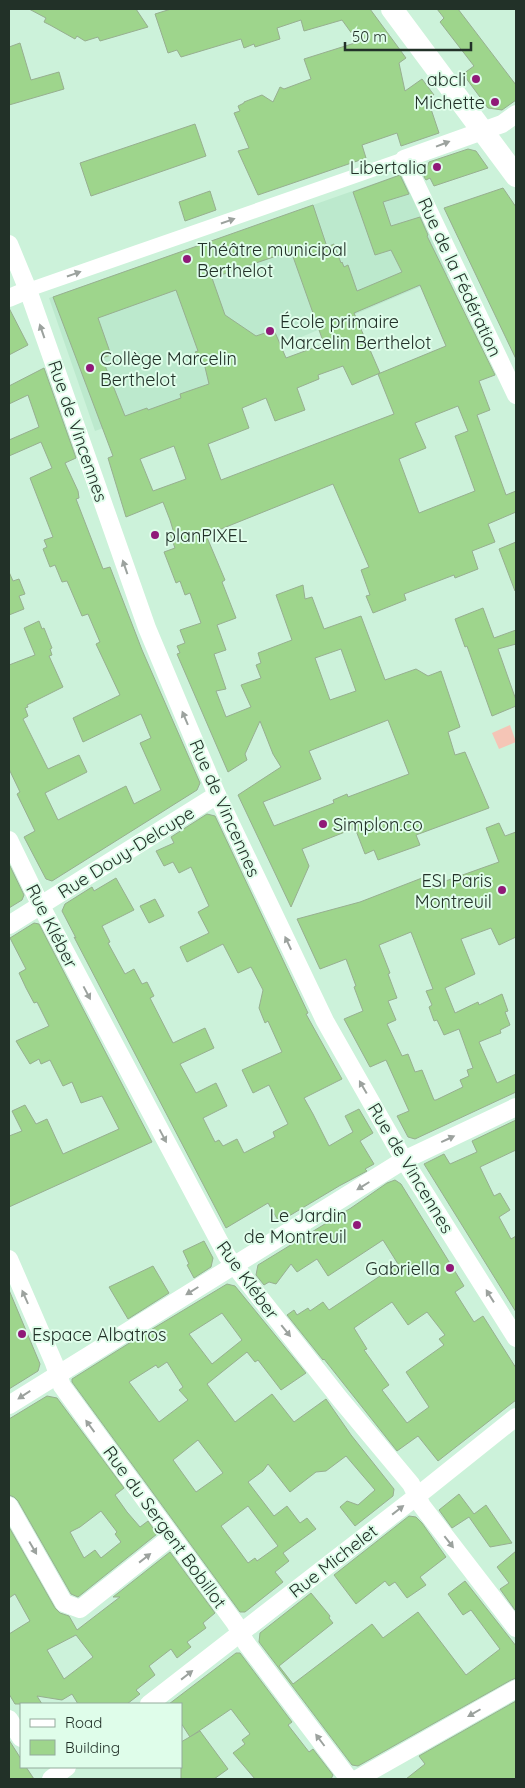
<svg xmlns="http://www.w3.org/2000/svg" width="525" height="1788" viewBox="0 0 525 1788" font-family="Quicksand,sans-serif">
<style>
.built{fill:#bce9cd}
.green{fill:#f5c5b6}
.building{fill:#9ed58c;stroke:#97af90;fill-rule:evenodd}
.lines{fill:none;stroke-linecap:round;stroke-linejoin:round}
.pedestrian{stroke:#fff;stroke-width:14}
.minor{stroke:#fff;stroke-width:18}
.tertiary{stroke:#fff;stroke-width:22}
.oneway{fill:#9ca29e}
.poi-dot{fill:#901978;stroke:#dffdea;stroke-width:2}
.labels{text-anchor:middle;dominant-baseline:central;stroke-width:4;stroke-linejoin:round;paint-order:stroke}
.poi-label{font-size:18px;fill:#223128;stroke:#dffdea;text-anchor:end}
.street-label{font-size:18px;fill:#223128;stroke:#dffdea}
</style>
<rect width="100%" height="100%" fill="#ccf2da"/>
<polygon class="built" points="401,174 448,275 273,349 279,365 95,431 49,298"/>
<polygon class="green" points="510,725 516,742 499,749 492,733"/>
<g class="building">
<polygon points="29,9 136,9 148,27 100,41 98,37 85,41 77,36 75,39 50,25 44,22 46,18"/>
<polygon points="171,9 370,9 406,58 399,63 405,91 422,79 434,95 427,97 439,133 401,146 397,133 362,145 366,158 258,195 238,151 249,148 234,113 240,111 238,106 244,103 244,102 262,95 273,102 280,87 284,89 311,79 304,59 358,42 342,20 304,31 301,20 277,28 280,39 255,47 254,44 244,48 241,39 181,57 177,50 168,53 155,14"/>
<polygon points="437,9 458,9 516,85 516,100 502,110 488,108 463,74 474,66 440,22 444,18"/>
<polygon points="20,43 31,80 59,72 64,89 9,105 9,47"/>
<polygon points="195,124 206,156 91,196 80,163"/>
<polygon points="468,149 476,151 488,168 434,186 430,178 426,180 424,177 429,162"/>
<path d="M400,175L409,194L383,202L391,226L420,217L428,235L427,236L495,375L479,381L490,410L477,415L506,495L516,491V512L488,524L495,542L472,551L478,569L455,578L454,575L404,594L406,600L373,613L366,596L370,595L361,570L369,567L333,484L206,535L225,580L222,582L236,618L217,625L226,650L214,654L226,689L216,691L226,717L251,707L241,685L261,678L256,665L261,663L258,653L292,640L276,595L303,585L305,599L312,597L324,629L361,616L385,680L416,669L428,676L441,671L460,727L448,732L455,755L465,752L489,808L416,835L420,845L378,860L374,850L365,854L355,828L302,849L309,866L291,907L238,795L281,767L273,754L260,721L245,754L247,760L228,772L177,654L180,653L177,646L185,643L180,630L201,623L190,593L185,595L180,581L176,583L164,552L175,548L170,534L174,533L170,520L163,502L126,517L108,458L113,456L53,297L313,205L327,247L334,244L341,263L342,262L344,267L348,265L357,291L402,272L391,250L375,255L353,192ZM291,251L324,344L286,358L274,330L256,336L225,315L212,278ZM420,285L446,346L378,374L394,414L221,480L208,444L249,428L242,408L266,398L275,421L305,410L297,388L319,379L318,375L343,366L352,385L380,373L354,313ZM176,290L198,351L195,352L204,363L209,384L180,394L181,398L148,410L147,408L125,416L102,358L111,355L98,318ZM458,406L468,431L455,436L475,491L419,513L399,459L426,448L415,423ZM174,446L186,479L153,491L140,459ZM341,649L356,691L330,700L315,658ZM388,720L409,774L348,797L347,794L333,800L334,803L274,826L263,802L321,779L309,751Z"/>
<polygon points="503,188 516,207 516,359 444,208"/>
<polygon points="210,191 216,210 185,221 179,202"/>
<polygon points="9,308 28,345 9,355"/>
<polygon points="44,368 76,458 65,463 78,491 79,498 76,499 103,569 110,567 142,650 200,783 197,790 52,881 46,879 24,837 35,831 17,794 20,792 9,769 9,665 35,655 24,628 39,621 42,629 44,628 52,648 50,649 52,655 49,656 63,687 27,705 28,707 25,708 28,716 23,719 48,769 79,755 87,772 45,793 58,820 126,786 134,804 161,790 140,743 151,738 141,714 83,742 73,718 120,695 96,644 100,642 88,614 82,616 67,581 62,582 55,565 50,567 43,549 47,547 44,540 53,537 30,478 52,468 41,442 9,456 9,440 39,427 28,395 9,404 9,386"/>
<polygon points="516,542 516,590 515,591 499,549"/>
<polygon points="9,572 13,581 19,579 25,594 19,596 24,609 9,615"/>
<polygon points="483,608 494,638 516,630 516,644 498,649 516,700 516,706 492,716 467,646 465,647 455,619"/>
<polygon points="207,814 215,816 308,1013 306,1014 342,1079 304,1098 313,1114 329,1146 353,1132 345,1116 359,1109 373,1133 360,1141 374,1164 365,1169 367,1171 339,1186 279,1222 268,1203 226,1228 74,937 76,938 62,911 65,904 92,887 94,891 116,878 134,910 102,926 110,942 108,943 125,974 134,969 142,984 147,982 154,996 150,998 173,1043 205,1028 214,1048 180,1064 196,1093 216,1083 227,1106 203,1118 215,1142 219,1140 223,1146 237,1139 244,1153 275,1137 273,1132 288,1124 269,1085 253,1093 242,1070 282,1052 268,1021 265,1023 259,1008 263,990 251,967 238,973 223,944 187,962 180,947 209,933 198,912 209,906 191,867 179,873 173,862 164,866 156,851 174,843 171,837"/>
<path d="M499,823L505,836L516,832V937L499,945L491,928L461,939L475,974L445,988L455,1013L478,1002L479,1005L502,994L508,1011L505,1012L510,1025L500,1030L501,1033L479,1042L497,1083L516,1074V1092L415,1139L408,1137L397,1116L409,1111L386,1060L370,1067L344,1019L363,1011L354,987L356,986L346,959L320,969L297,919L360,902L422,878L426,888L499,862L486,828ZM411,932L433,989L426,991L432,1005L429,1007L434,1021L437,1020L444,1035L459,1029L473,1068L467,1070L469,1076L460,1080L463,1087L436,1100H434L422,1070L415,1072L408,1054L402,1056L387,1024L396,1020L388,1001L397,998L388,974L390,973L379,945Z"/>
<polygon points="9,864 24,895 22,900 9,908"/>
<polygon points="155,899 164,916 149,923 140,906"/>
<polygon points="34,923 39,924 152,1142 9,1207 9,1136 22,1131 12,1111 25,1105 36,1124 47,1119 63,1154 119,1129 102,1096 81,1103 72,1082 63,1086 50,1060 41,1064 39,1059 30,1064 16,1041 49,1026 37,1002 34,1003 26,988 19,973 26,969 10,938"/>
<polygon points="516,1120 516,1150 480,1167 494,1196 500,1193 510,1210 499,1217 511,1239 516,1236 516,1312 424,1164 444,1154 450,1164 477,1152 472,1141"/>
<path d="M395,1180L401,1184L464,1286L455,1292L474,1322L483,1316L516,1368V1400L438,1461L418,1436L397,1451L324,1359L323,1360L287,1315L294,1310L297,1315L308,1308L310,1311L323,1302L329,1310L398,1264L383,1240L328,1276L317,1259L297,1272L291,1264L276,1284L269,1282L264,1285L256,1275L258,1265L351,1208L387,1183ZM392,1302L408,1325L427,1312L445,1335L439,1339L444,1345L406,1372L429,1407L407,1423L382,1390L389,1385L364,1350L367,1349L354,1328Z"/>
<polygon points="204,1241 213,1258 211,1267 194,1278 187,1265 189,1264 183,1251"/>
<polygon points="153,1266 169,1293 128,1319 109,1287"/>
<path d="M227,1284L235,1286L306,1373L281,1390L258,1360L255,1362L247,1352L207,1384L235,1422L272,1394L294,1422L326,1399L351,1435L394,1489L393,1496L355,1526L340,1507L347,1501L358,1505L375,1490L346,1456L326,1471L316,1472L290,1492L268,1464L263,1471L248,1482L274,1516L287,1506L300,1523L307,1518L316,1529L283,1553L289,1561L275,1572L283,1582L245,1612H240L72,1382V1379L139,1337ZM222,1313L242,1340L212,1364L189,1334ZM167,1362L183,1387L179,1390L188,1400L159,1422L129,1382L156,1365L158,1368ZM198,1440L223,1473L196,1492L173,1460ZM248,1506L278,1546L257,1561L255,1558L248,1563L221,1526Z"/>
<polygon points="9,1290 40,1364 38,1371 9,1389"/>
<path d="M47,1396L57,1398L124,1488L115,1495L127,1512L140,1527L148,1521L157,1534L78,1597L71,1594L18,1501L14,1497L9,1495V1419ZM101,1511L117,1532L115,1534L121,1542L101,1558L95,1550L84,1558L70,1532L80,1527Z"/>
<polygon points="459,1494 474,1514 486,1505 512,1543 490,1547 469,1517 452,1528 439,1510"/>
<polygon points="409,1516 416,1517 422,1523 446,1557 420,1577 426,1585 407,1598 395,1582 389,1586 385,1581 356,1604 334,1575"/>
<path d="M9,1527L55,1608L60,1613L69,1616L77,1630L120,1597H113L170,1552L215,1613L203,1623L206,1628L187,1642L191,1647L177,1658L171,1649L149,1666L155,1675L136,1690L140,1694L127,1704H78L72,1694L62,1700L37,1696L42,1704H15L9,1694V1634L30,1621L15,1594L9,1598ZM76,1635L93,1657L64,1679L47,1650Z"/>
<polygon points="516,1551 516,1609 515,1610 500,1589 509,1583 497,1567"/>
<polygon points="465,1581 516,1646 516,1678 511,1680 358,1766 352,1765 259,1642 260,1633 311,1593 330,1616 329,1618 333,1623 279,1666 293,1684 372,1624 383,1638 418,1612 466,1675 500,1649 471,1610 463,1615 448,1594"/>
<polygon points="236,1653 240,1653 292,1722 288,1725 309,1752 313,1749 333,1775 331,1779 255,1779 233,1753 245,1744 242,1740 250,1734 231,1709 190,1737 181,1723 181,1704 169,1704"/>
<polygon points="516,1701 516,1779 406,1779 425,1764 419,1756"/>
<polygon points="200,1731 228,1769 214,1779 181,1779 181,1742"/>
<polygon points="9,1740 21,1759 21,1767 26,1767 34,1779 9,1779"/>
</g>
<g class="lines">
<polyline class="pedestrian" points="28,290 404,159"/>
<g class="minor">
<polyline points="516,114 502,124 404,159 516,395"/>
<polyline points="9,244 28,290 147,628 217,795 325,1021 404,1160 516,1338"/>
<polyline points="9,298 28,290"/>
<polyline points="9,840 41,906 227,1256 340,1399 411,1484 422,1506 516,1628"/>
<polyline points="9,925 217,795"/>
<polyline points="9,1259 54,1363 62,1386 235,1623 246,1643 349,1779"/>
<polyline points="9,1405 404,1160 516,1107"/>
<polyline points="9,1506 64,1603 80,1609 171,1537"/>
<polyline points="149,1704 426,1489 516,1417"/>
<polyline points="9,1719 21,1738"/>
<polyline points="51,1779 67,1767"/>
<polyline points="357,1779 516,1689"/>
</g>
<polyline class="tertiary" points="392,9 516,176"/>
</g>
<defs><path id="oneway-solid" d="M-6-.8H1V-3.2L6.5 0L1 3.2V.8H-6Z" transform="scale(1.25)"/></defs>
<g class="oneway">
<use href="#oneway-solid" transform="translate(443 144) rotate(-21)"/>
<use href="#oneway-solid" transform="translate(228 221) rotate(-19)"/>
<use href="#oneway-solid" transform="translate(74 274) rotate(-19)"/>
<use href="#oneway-solid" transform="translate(42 331) rotate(-109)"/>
<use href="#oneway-solid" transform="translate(125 567) rotate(-109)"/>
<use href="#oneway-solid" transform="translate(185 718) rotate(-113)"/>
<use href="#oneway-solid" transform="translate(288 943) rotate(-115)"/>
<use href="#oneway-solid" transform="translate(87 993) rotate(62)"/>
<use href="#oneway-solid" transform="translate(363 1087) rotate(-120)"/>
<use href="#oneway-solid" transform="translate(163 1136) rotate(62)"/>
<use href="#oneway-solid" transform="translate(448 1139) rotate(-25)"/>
<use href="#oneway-solid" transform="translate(363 1186) rotate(148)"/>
<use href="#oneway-solid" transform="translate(192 1291) rotate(148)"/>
<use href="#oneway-solid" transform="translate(490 1296) rotate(-122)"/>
<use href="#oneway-solid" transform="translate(25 1297) rotate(-114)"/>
<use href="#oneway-solid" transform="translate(286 1331) rotate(51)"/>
<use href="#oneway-solid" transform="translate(24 1395) rotate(147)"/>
<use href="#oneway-solid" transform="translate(90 1426) rotate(-126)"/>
<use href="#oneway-solid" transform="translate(398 1510) rotate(-38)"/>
<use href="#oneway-solid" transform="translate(449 1542) rotate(52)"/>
<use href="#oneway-solid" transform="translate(33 1548) rotate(60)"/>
<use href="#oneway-solid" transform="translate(145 1558) rotate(-38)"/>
<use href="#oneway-solid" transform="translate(187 1675) rotate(-38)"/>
<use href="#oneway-solid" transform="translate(474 1713) rotate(150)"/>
<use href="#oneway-solid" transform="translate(320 1740) rotate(-127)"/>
</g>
<g class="poi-dot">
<circle cx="476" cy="79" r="5"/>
<circle cx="495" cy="102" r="5"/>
<circle cx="437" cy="167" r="5"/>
<circle cx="187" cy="259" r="5"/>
<circle cx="270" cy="331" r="5"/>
<circle cx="90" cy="368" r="5"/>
<circle cx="155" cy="535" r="5"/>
<circle cx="323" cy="824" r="5"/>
<circle cx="502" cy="890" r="5"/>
<circle cx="357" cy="1225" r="5"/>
<circle cx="450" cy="1268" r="5"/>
<circle cx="22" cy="1334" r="5"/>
</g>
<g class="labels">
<g class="poi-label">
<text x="466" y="79">abcli</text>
<text x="485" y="102">Michette</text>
<text x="427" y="167">Libertalia</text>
<text x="197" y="249" text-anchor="start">Théâtre municipal<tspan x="197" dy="21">Berthelot</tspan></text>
<text x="280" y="321" text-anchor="start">École primaire<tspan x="280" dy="21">Marcelin Berthelot</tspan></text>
<text x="100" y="358" text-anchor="start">Collège Marcelin<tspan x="100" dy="21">Berthelot</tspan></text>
<text x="165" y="535" text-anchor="start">planPIXEL</text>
<text x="333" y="824" text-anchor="start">Simplon.co</text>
<text x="492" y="880">ESI Paris<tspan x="492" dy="21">Montreuil</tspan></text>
<text x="347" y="1215">Le Jardin<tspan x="347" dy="21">de Montreuil</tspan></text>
<text x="440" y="1268">Gabriella</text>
<text x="32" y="1334" text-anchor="start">Espace Albatros</text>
</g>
<g class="street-label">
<text transform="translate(460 277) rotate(65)">Rue de la Fédération</text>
<text transform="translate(78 431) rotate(71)">Rue de Vincennes</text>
<text transform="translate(225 808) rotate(66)">Rue de Vincennes</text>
<text transform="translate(126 852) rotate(-32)">Rue Douy-Delcupe</text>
<text transform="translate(52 926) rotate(63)">Rue Kléber</text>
<text transform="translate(411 1168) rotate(59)">Rue de Vincennes</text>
<text transform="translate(248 1280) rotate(54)">Rue Kléber</text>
<text transform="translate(165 1527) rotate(54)">Rue du Sergent Bobillot</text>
<text transform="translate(333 1561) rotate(-38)">Rue Michelet</text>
</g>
</g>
<rect width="525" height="1788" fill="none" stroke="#223128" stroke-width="20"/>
<rect x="20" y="1703" width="162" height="65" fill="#dffdea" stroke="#93ab9c"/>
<rect x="30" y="1719" width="25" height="8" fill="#ffffff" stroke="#93ab9c"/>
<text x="65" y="1728" font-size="15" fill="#223128">Road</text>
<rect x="30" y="1740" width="25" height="15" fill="#9ed58c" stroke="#93ab9c"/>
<text x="65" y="1753" font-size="15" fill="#223128">Building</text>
<path d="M345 42v8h126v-8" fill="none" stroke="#223128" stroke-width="2.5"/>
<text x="352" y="42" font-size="15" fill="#223128" stroke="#dffdea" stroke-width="4" paint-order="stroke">50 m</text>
</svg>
